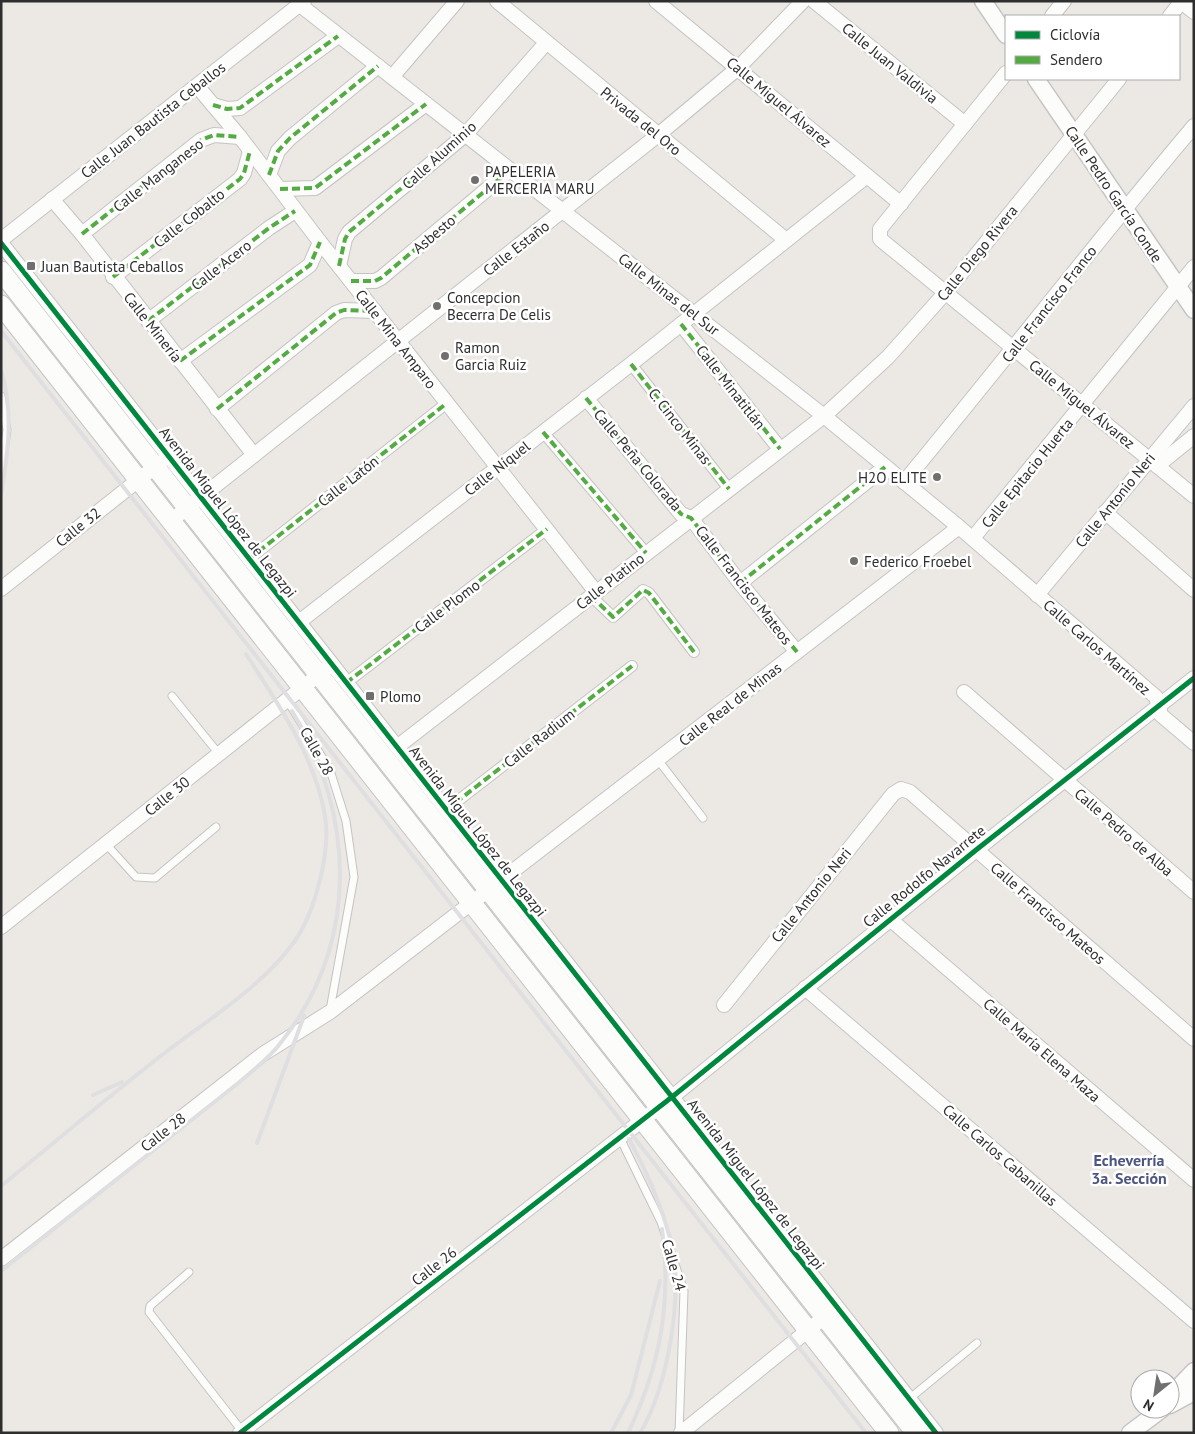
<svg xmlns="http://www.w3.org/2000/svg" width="1195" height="1434" viewBox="0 0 1195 1434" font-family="'PT Sans',sans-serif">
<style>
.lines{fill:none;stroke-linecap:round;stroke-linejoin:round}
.service-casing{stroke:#c5c4c5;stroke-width:9}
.pedestrian-casing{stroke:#c5c4c5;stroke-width:12}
.minor-casing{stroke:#c5c4c5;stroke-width:16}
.tertiary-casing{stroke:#c5c4c5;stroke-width:19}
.secondary-casing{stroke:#c5c4c5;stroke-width:21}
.service{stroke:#fcfcfb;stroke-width:7}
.pedestrian{stroke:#fcfcfb;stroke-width:10}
.minor{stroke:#fcfcfb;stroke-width:14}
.tertiary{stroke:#fcfcfb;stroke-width:16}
.secondary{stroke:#fcfcfb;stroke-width:19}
.rail{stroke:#dfdfe1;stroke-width:4}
.quiet{stroke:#54ab44;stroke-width:4;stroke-dasharray:8 4;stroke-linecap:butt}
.cycleway-casing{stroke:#fff;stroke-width:8}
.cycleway{stroke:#00873e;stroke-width:5}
.poi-dot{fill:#706f6e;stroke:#fff;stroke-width:2}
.labels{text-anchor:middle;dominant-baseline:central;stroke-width:5;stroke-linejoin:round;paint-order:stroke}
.street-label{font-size:15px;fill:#2e2e2e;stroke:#fff}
.poi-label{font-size:15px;fill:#2e2e2e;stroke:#fff;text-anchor:start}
.neighbourhood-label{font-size:16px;font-weight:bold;fill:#4d5680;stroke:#fff}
</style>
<rect width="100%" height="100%" fill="#ece8e4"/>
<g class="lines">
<g class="service-casing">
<g id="service">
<polyline points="1,396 7,430 1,474"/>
<polyline points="172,696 219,754"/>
<polyline points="287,700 330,770 346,821 354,877 330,1010"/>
<polyline points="658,760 703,818"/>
<polyline points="106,844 136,877 155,878 216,827"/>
<polyline points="620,1138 661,1222 684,1291 679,1433"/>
<polyline points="189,1272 150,1306 149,1312 242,1431"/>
<polyline points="909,1399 977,1343"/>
</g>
</g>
<g class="pedestrian-casing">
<g id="pedestrian">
<polyline points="631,364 729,489"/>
<polyline points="543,432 646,553"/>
<polyline points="249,559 447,403"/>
<polyline points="591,596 613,617 643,590 649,593 694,652"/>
<polyline points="346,683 547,529"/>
<polyline points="446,810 632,666"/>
</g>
</g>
<g class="minor-casing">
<g id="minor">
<polyline points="497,1 786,240"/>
<polyline points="656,1 901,204"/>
<polyline points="814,1 965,124"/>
<polyline points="1180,1 1194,12"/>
<polyline points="300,5 824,416 959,527 1156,697 1161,715 1194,743"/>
<polyline points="1052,16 1064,1"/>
<polyline points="1170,16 1181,2"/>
<polyline points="1006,73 880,229 880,239 1194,496"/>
<polyline points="392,77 457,1"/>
<polyline points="197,86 240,137 320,242 596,592"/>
<polyline points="213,105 227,109 240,108 338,36"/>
<polyline points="269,175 278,151 290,138 378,66"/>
<polyline points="280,189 315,188 426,104"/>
<polyline points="52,199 82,234 254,455"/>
<polyline points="82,234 201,140 214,135 240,137"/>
<polyline points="1,240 304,1"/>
<polyline points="1,243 936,1433"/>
<polyline points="339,266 345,239 349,232 465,135 546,43"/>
<polyline points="113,277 240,179 244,173 250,151"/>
<polyline points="351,281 375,281 381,278 510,170"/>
<polyline points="148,321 269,228 295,211"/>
<polyline points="681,324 780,449"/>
<polyline points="180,361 310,265 320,242"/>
<polyline points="586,398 681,514 691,518 740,583 797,652"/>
<polyline points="217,409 336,313 344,310 375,311"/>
<polyline points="1157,466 1194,436"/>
<path d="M904,482C1002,364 1095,243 1194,126"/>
<polyline points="1105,512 1194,590"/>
<polyline points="172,520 658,135 738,68 803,1"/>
<polyline points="973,538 1194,267"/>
<polyline points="740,583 885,467"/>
<polyline points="1,589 161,462"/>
<polyline points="1037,595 1194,406"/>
<polyline points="299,622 631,364 867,176"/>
<polyline points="964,692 1194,892"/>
<polyline points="397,747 824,416 888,357 946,292 1119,79"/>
<polyline points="891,920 1194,1180"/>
<polyline points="1,927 326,669"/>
<polyline points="805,988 1194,1321"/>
<polyline points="724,1005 893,794 901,789 910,792 1194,1039"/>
<polyline points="1,1259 263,1054 330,1012 959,527"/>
<polyline points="240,1433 672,1097 976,850 1194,678"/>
<polyline points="681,1433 832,1311"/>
</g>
</g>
<g class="tertiary-casing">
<g id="tertiary">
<polyline points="983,1 1006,35"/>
<polyline points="1036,79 1194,310"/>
<polyline points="1170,1396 1194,1371"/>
<polyline points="1170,1405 1194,1392"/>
<polyline points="1130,1433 1162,1409"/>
</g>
</g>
<g class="secondary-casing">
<g id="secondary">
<polyline points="1,271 916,1433"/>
<polyline points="1,305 889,1433"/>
</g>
</g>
<use href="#service" class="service"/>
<use href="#pedestrian" class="pedestrian"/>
<use href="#minor" class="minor"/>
<use href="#tertiary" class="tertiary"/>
<use href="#secondary" class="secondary"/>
<g class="rail">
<polyline points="1,331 866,1433"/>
<path d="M1,370C14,412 8,453 1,495"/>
<polyline points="93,1095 122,1082"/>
<path d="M629,1139C647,1171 661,1205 671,1241C684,1291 668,1389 640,1433"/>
<polyline points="257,1143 304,1016"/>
<path d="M1,1186C55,1142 108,1097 162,1055C206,1021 262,987 294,942C315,913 331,851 325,816C315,756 278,704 246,654"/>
<path d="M1,1271L237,1084C251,1072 267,1060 279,1045C359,946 357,817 292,711"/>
<polyline points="611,1433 631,1395 660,1281"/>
<path d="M628,1433C660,1366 672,1303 662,1229"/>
</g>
<g class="quiet">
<polyline points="213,105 227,109 240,108 338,36"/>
<polyline points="269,175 278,151 290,138 378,66"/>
<polyline points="280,189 315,188 426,104"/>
<polyline points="82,234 201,140 214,135 240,137"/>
<polyline points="339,266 345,239 349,232 465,135"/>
<polyline points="113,277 240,179 244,173 250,151"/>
<polyline points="351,281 375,281 381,278 510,170"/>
<polyline points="148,321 269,228 295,211"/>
<polyline points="681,324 780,449"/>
<polyline points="180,361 310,265 320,242"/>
<polyline points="631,364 729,489"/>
<polyline points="586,398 681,514 691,518 740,583 797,652"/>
<polyline points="217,409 336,313 344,310 375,311"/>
<polyline points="543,432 646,553"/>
<polyline points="249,559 447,403"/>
<polyline points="740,583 885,467"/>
<polyline points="591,596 613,617 643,590 649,593 694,652"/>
<polyline points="346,683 547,529"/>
<polyline points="446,810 632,666"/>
</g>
<g class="cycleway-casing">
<g id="cycleway">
<polyline points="1,243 936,1433"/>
<polyline points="240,1433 672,1097 976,850 1194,678"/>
</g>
</g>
<use href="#cycleway" class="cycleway"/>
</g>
<g class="poi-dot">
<circle cx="475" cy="180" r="5"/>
<rect x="26" y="261" width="10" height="10" rx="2.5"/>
<circle cx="437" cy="306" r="5"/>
<circle cx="445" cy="356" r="5"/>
<circle cx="937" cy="477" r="5"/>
<circle cx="854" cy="561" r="5"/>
<rect x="365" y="691" width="10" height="10" rx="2.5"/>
</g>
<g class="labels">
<g class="street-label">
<text transform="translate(890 63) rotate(39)">Calle Juan Valdivia</text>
<text transform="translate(779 102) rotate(40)">Calle Miguel Álvarez</text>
<text transform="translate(153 120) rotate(-38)">Calle Juan Bautista Ceballos</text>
<text transform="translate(641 121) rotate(39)">Privada del Oro</text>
<text transform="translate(439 155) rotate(-42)">Calle Aluminio</text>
<text transform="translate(158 175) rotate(-38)">Calle Manganeso</text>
<text transform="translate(1114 194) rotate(56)">Calle Pedro García Conde</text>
<text transform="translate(189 218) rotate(-38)">Calle Cobalto</text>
<text transform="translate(434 234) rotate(-40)">Asbesto</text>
<text transform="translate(516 248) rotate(-38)">Calle Estaño</text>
<text transform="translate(977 253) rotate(-51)">Calle Diego Rivera</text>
<text transform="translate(221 265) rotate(-38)">Calle Acero</text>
<text transform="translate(669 294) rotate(38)">Calle Minas del Sur</text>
<text transform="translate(1049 304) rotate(-52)">Calle Francisco Franco</text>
<text transform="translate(153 327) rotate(52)">Calle Minería</text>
<text transform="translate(396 339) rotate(52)">Calle Mina Amparo</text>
<text transform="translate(731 387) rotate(52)">Calle Minatitlán</text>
<text transform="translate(1082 404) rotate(39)">Calle Miguel Álvarez</text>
<text transform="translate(680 426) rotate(52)">C. Cinco Minas</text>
<text transform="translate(638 460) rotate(50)">Calle Peña Colorada</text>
<text transform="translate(497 468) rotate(-38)">Calle Níquel</text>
<text transform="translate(1027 473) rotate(-51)">Calle Epitacio Huerta</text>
<text transform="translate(348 481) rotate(-38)">Calle Latón</text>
<text transform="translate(1115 500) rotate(-51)">Calle Antonio Neri</text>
<text transform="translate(228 512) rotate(52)">Avenida Miguel López de Legazpi</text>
<text transform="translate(78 527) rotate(-39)">Calle 32</text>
<text transform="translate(610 581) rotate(-38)">Calle Platino</text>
<text transform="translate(744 585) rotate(52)">Calle Francisco Mateos</text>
<text transform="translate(447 606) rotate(-37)">Calle Plomo</text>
<text transform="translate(1097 647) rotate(41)">Calle Carlos Martínez</text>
<text transform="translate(730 704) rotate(-38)">Calle Real de Minas</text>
<text transform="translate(539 738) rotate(-38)">Calle Radium</text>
<text transform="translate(317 751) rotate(61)">Calle 28</text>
<text transform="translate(167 796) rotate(-39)">Calle 30</text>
<text transform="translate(478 831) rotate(52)">Avenida Miguel López de Legazpi</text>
<text transform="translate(1124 832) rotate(41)">Calle Pedro de Alba</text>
<text transform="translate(924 876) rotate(-39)">Calle Rodolfo Navarrete</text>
<text transform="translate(811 895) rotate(-51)">Calle Antonio Neri</text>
<text transform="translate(1048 913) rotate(41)">Calle Francisco Mateos</text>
<text transform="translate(1042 1050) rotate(41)">Calle María Elena Maza</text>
<text transform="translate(163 1132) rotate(-38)">Calle 28</text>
<text transform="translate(1000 1155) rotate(41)">Calle Carlos Cabanillas</text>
<text transform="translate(756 1184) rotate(52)">Avenida Miguel López de Legazpi</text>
<text transform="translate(674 1265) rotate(74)">Calle 24</text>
<text transform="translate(434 1266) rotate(-38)">Calle 26</text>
</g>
<g class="poi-label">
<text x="485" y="171">PAPELERIA<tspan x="485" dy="17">MERCERIA MARU</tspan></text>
<text x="41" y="266">Juan Bautista Ceballos</text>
<text x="447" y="297">Concepcion<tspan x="447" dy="17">Becerra De Celis</tspan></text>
<text x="455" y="347">Ramon<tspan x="455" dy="17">Garcia Ruiz</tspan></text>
<text x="927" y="477" text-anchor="end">H2O ELITE</text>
<text x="864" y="561">Federico Froebel</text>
<text x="380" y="696">Plomo</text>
</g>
<g class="neighbourhood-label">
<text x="1129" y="1160">Echeverría<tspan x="1129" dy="18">3a. Sección</tspan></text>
</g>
</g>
<rect width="1195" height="1434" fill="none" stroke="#2e2e2e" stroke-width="5"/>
<rect x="1005" y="15" width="175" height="65" fill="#ffffff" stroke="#ababab"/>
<rect x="1015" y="31" width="25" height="8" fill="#00873e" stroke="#ababab"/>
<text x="1050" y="40" font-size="15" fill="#2e2e2e">Ciclovía</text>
<rect x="1015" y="56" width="25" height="8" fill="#54ab44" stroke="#ababab"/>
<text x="1050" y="65" font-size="15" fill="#2e2e2e">Sendero</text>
<g transform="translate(1155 1394) rotate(210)"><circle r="24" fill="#ffffff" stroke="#ababab"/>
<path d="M0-4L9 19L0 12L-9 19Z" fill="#706f6e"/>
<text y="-8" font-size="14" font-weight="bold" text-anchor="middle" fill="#2e2e2e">N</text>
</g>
</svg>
